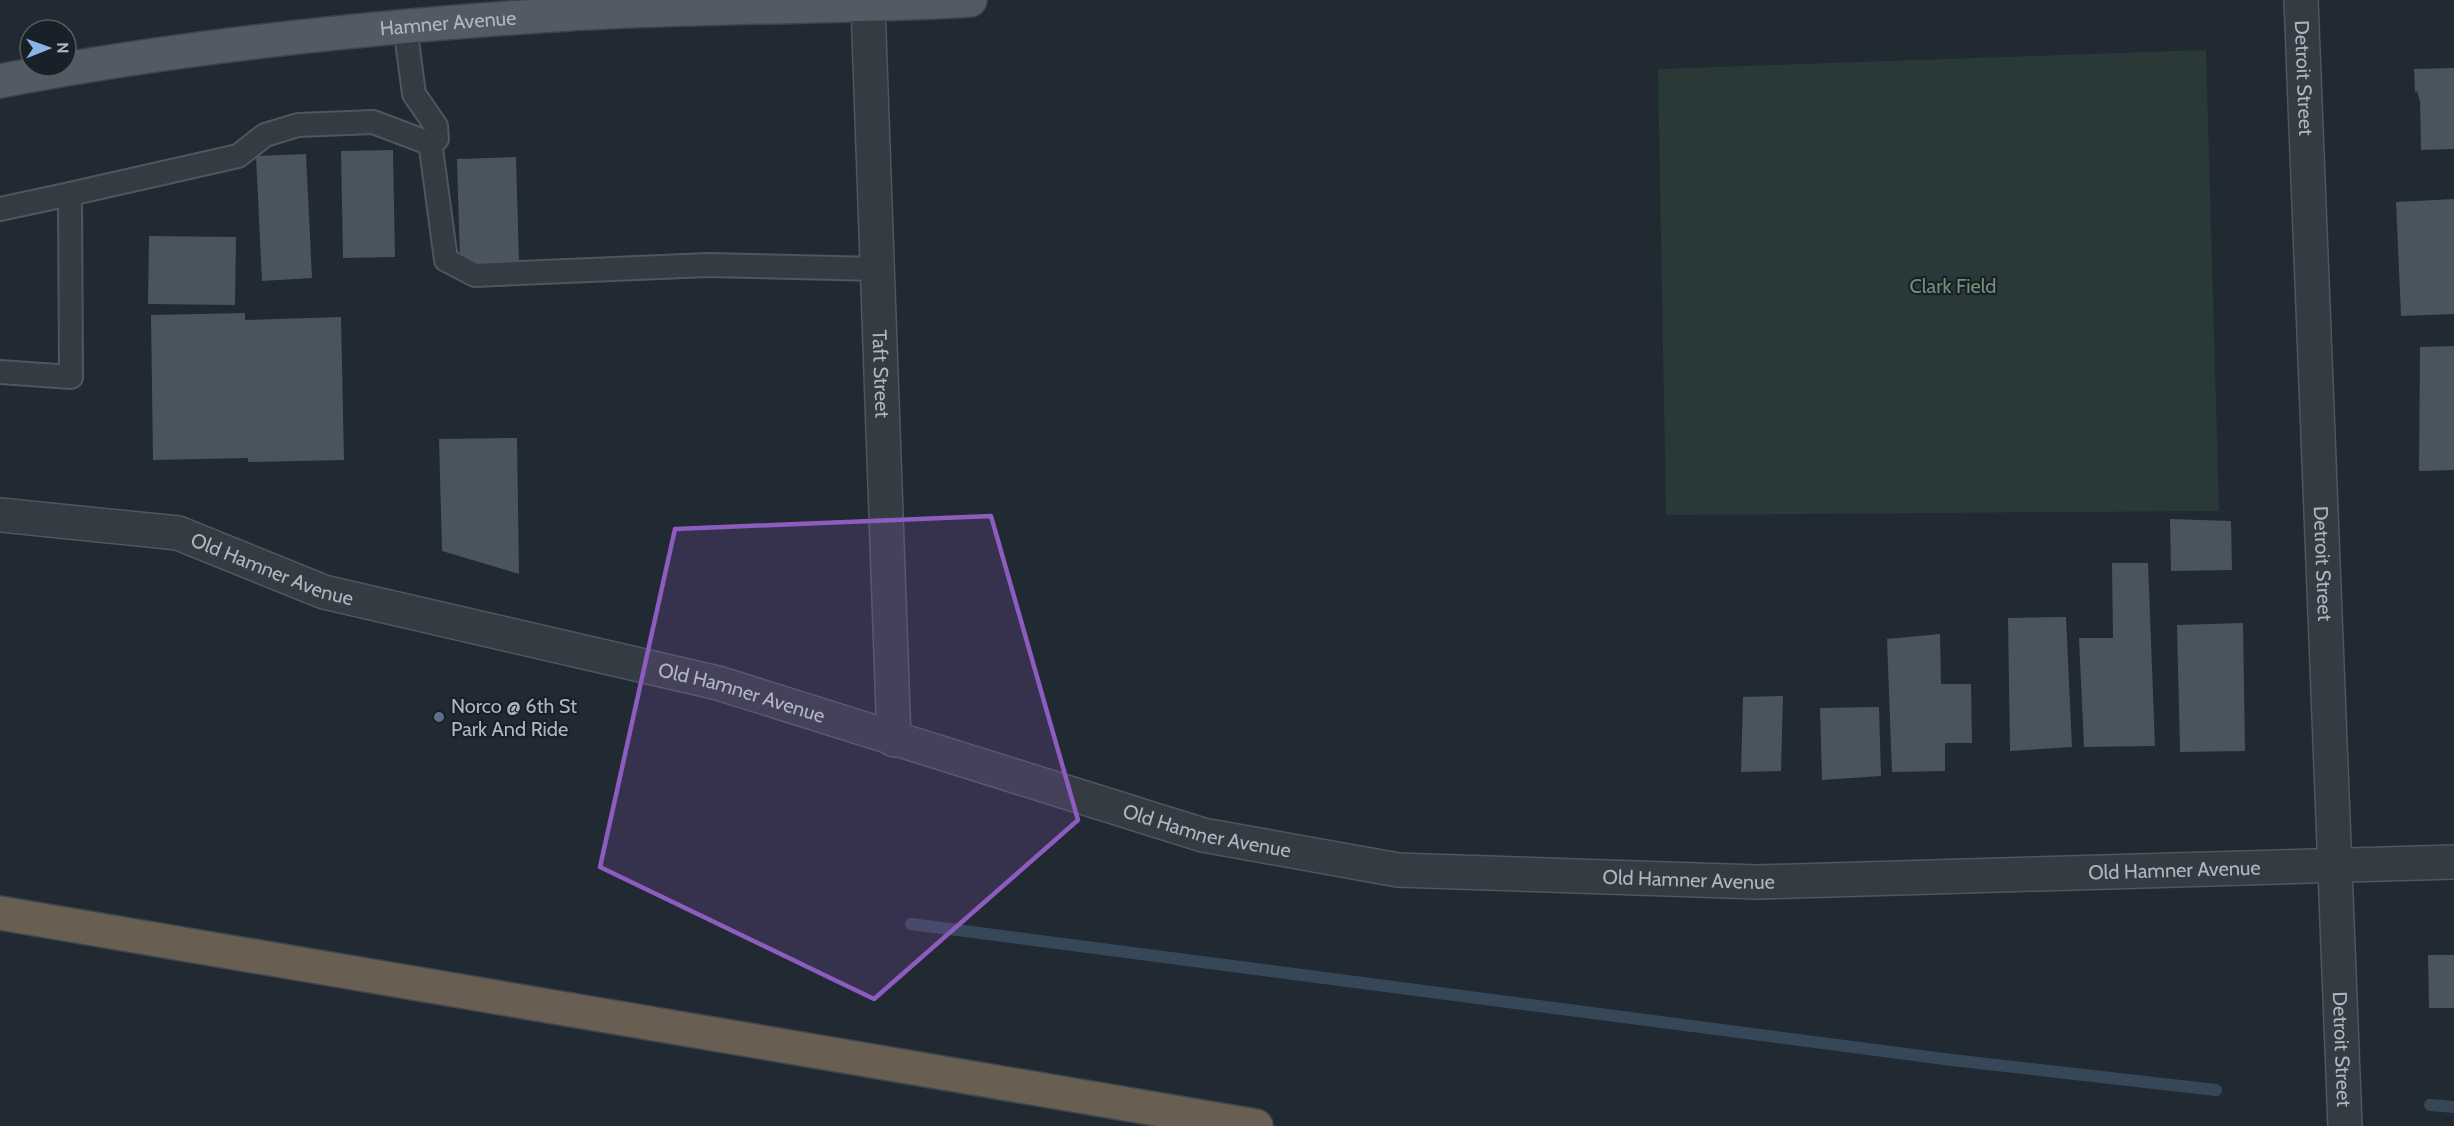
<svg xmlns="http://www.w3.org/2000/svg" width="2454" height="1126" viewBox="0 0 2454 1126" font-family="Cabin,sans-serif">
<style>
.green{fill:#293938}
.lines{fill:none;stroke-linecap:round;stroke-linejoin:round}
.stream{stroke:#364757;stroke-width:12}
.building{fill:#4a545e}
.lane-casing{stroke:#4e565e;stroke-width:26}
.street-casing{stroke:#4e565e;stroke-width:36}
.primary-casing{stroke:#3d444d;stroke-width:36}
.highway-casing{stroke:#3f464e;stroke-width:36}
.lane{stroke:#343b43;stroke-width:22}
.street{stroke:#343b43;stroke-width:33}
.primary{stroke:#525a63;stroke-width:33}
.highway{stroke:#685e52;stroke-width:33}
.marked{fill:#8d5cbf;fill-opacity:0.2;stroke:#8d5cbf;stroke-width:4.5;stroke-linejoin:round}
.service-dot{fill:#5c6f8a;stroke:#1a2027;stroke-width:2}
.labels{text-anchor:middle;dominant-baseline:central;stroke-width:4.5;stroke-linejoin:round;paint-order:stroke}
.street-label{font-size:20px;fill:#aeb6c0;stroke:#1a2027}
.park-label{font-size:20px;fill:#709376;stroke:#1a2027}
.poi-label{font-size:20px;fill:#aeb6c0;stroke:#1a2027;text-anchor:start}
</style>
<rect width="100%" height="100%" fill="#212932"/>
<polygon class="green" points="2206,50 2219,511 1666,515 1658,69"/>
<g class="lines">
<g class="stream">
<polyline points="911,924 1952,1060 2216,1090"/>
<polyline points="2430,1105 2454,1107"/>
</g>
</g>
<g class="building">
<polygon points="2454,68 2454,149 2421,150 2420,101 2417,91 2415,92 2414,69"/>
<polygon points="393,150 395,257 343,258 341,151"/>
<polygon points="306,154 312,278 262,281 256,156"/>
<polygon points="516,157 519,261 460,263 457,159"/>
<polygon points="2454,199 2454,314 2401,316 2396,202"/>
<polygon points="149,236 236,237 235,305 148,304"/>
<polygon points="245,313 245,320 341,317 344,460 248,462 248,458 153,460 151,315"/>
<polygon points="2454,346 2454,470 2419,471 2420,347"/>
<polygon points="517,438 519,574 442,551 439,439"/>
<polygon points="2170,519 2231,521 2232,570 2171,571"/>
<polygon points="2112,563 2148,563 2155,746 2084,747 2079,638 2113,638"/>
<polygon points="2066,617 2072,747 2010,751 2008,618"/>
<polygon points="2243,623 2245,751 2180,752 2177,625"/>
<polygon points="1940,634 1941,684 1971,684 1972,743 1945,743 1945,771 1892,772 1887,639"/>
<polygon points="1783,696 1781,771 1741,772 1743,697"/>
<polygon points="1879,707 1881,776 1822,780 1820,708"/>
<polygon points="2428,955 2454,955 2454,1008 2429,1008"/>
</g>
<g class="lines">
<g class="lane-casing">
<g id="lane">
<polyline points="430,141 446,260 475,275 707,265 878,269"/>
<polyline points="0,209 70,194"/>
<polyline points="0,372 71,377 70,194 238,156 265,135 298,125 373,122 426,142 437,139 436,126 414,94 405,26"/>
</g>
</g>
<g class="street-casing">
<g id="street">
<path id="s1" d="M2301,0L2345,1126"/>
<path id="s2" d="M868,6L894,740"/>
<path id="s3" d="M0,515L178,533L324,592L718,683L1203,835L1398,870L1758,882L2454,862"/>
</g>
</g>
<g class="primary-casing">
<g id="primary">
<path id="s4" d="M0,81C188,45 378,26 569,14C702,6 836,8 970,0"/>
</g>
</g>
<g class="highway-casing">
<polyline id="highway" points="0,913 1256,1126"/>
</g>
<use href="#lane" class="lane"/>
<use href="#street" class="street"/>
<use href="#primary" class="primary"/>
<use href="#highway" class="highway"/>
</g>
<path class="marked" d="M991,516L1078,820L874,999L600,867L675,529Z"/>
<circle class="service-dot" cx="439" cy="717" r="6"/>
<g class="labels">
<g class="street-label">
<text stroke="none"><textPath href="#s4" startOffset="452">Hamner Avenue</textPath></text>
<text stroke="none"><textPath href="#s1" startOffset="78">Detroit Street</textPath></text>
<text stroke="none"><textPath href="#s2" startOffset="368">Taft Street</textPath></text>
<text stroke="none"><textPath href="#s1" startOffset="564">Detroit Street</textPath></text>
<text stroke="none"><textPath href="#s3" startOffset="280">Old Hamner Avenue</textPath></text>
<text stroke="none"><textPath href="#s3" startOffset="766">Old Hamner Avenue</textPath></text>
<text stroke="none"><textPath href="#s3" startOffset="1252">Old Hamner Avenue</textPath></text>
<text stroke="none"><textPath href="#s3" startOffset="2224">Old Hamner Avenue</textPath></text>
<text stroke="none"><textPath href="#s3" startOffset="1738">Old Hamner Avenue</textPath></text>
<text stroke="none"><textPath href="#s1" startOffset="1050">Detroit Street</textPath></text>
</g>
<g class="park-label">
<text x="1953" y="286">Clark Field</text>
</g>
<g class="poi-label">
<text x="451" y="706">Norco @ 6th St<tspan x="451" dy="23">Park And Ride</tspan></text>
</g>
</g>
<g transform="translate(48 48) rotate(89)"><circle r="28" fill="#1a2027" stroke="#555c64" stroke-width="1.5"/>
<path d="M0-4.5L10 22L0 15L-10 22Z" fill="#8ab5e9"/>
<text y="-9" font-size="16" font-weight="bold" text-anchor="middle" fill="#aeb6c0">N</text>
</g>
</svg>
